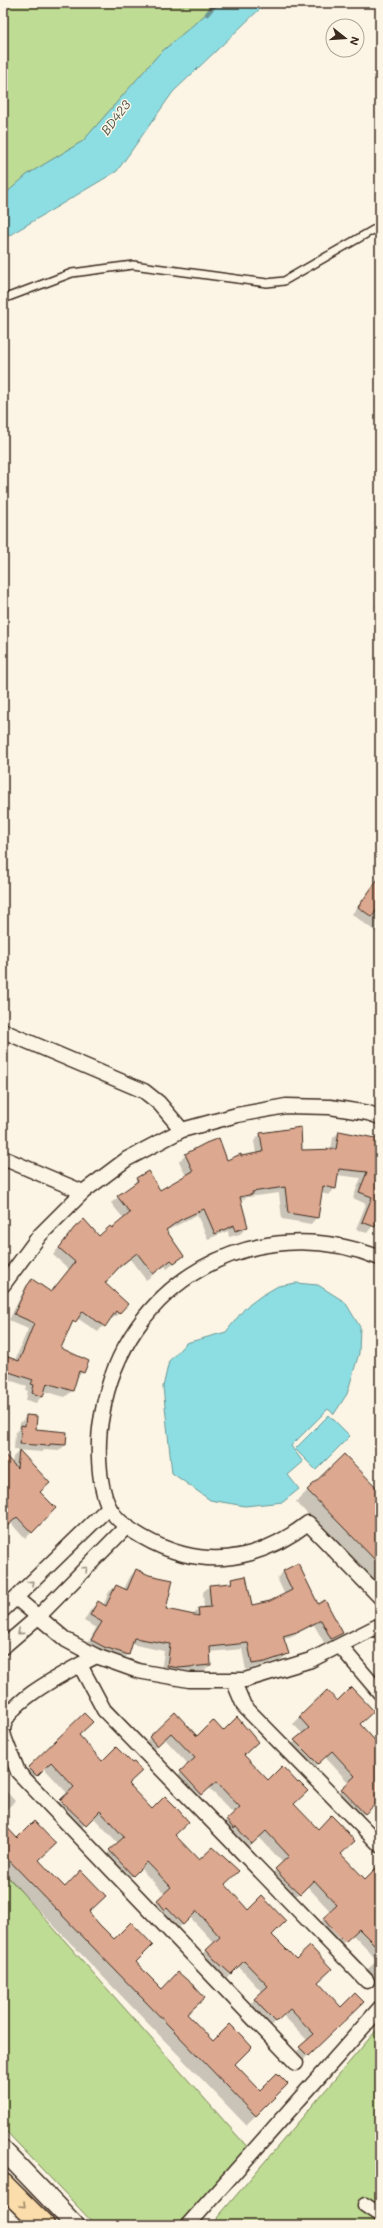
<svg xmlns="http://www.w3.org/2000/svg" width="383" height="2228" viewBox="0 0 383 2228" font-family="Mali,sans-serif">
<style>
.green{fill:#bedc94;stroke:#7c8359}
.water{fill:#8ddee3;stroke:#6c9694}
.shadow{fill:#0003}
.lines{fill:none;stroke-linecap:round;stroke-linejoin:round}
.stream{stroke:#6c9694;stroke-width:4.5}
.building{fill:#dca890;stroke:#3b2a1e}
.service-casing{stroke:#3b2a1e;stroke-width:10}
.minor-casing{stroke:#3b2a1e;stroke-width:17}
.tertiary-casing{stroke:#3b2a1e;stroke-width:21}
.primary-casing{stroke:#3b2a1e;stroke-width:25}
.service{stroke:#fcf5e5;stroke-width:7}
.minor{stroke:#fcf5e5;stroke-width:14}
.tertiary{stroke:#fcf5e5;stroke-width:18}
.primary{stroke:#faddab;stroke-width:22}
.oneway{stroke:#9c9082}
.oneway2{stroke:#9a8464}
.labels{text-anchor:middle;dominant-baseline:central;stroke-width:3;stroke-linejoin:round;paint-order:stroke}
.water-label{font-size:13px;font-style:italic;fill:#50574f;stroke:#fcf5e5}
</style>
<rect width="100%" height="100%" fill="#fcf5e5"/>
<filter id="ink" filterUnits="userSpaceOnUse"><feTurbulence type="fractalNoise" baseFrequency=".025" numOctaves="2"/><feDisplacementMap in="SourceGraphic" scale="8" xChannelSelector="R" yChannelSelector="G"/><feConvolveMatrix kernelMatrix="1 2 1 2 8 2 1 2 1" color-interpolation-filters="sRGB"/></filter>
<g filter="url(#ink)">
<g class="green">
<polygon points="3,3 219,3 159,54 83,141 28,174 3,196"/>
<polygon points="3,1871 250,2150 182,2225 95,2225 3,2128"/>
<polygon points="380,2026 380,2225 211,2225"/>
</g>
<g class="water">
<polygon points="219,3 266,3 173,92 117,171 3,239 3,196 28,174 83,141 159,54"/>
<polygon points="296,1283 318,1285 345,1302 360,1327 359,1353 347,1394 334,1414 328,1409 291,1446 303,1462 288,1475 299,1489 283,1502 245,1506 210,1500 172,1473 163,1387 169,1361 186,1343 226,1332 245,1308 261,1296 278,1286"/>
<polygon points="329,1415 350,1436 316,1470 295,1449"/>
</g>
<g class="shadow">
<polygon points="379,879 380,880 380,935 352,914"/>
<polygon points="339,1132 380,1140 380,1216 367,1233 356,1229 366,1204 353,1198 361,1178 337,1175 335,1188 329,1195 321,1193 317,1217 311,1224 282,1219 279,1193 248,1197 240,1201 247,1227 240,1234 229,1237 228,1231 208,1239 197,1215 166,1231 183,1256 176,1262 167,1269 165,1266 146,1280 130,1259 103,1283 119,1313 112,1319 110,1317 98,1332 77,1318 69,1327 59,1348 83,1372 76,1378 72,1391 65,1397 44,1391 42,1396 36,1403 26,1400 28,1391 26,1390 27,1386 3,1378 3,1356 15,1360 28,1329 9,1320 26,1286 32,1280 50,1293 69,1269 53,1255 68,1236 75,1229 99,1237 124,1219 111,1203 131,1187 137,1179 159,1192 186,1176 179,1161 186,1155 226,1161 256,1154 254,1141 261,1134 301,1151 331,1150 333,1138"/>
<polygon points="26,1417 35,1430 66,1433 65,1445 59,1451 44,1450 42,1452 14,1450 15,1433 19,1429 20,1423"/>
<polygon points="19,1451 39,1492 55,1508 25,1539 10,1522 3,1528 3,1457 12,1464 13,1457"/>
<polygon points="344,1455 380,1493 380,1589 296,1502"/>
<polygon points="136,1570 165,1610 192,1616 199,1609 204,1608 203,1592 210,1586 227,1585 232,1580 251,1606 271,1602 285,1595 277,1578 284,1571 341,1632 325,1644 314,1625 283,1640 288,1653 281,1660 246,1670 242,1649 209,1652 210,1665 204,1671 173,1674 161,1672 164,1651 131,1644 128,1655 122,1661 86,1647 96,1628 84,1621 91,1609 98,1603 103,1606 109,1592 116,1586 124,1589 130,1577"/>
<polygon points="380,1669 380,1682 374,1675"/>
<polygon points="327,1692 380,1747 380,1815 372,1806 358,1819 335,1796 349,1783 325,1757 311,1770 289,1747 303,1734 293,1724"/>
<polygon points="175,1713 197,1737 243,1755 268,1781 282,1768 306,1791 293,1804 365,1880 380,1868 380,1972 370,1981 363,1974 377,1960 352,1934 338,1947 317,1926 331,1912 307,1886 293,1899 270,1876 283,1863 259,1837 245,1850 220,1827 234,1814 209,1788 195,1801 175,1778 189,1765 164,1738 150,1752 143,1744"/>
<polygon points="84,1714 77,1735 102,1762 127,1785 341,2008 363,2002 301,2062 294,2054 308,2041 283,2015 269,2028 248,2006 262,1992 238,1966 224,1980 200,1957 214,1943 190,1917 176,1930 151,1908 165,1894 140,1868 126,1881 104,1857 118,1843 93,1817 79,1830 54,1807 68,1794 44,1768 30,1781 23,1774"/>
<polygon points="3,1788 15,1801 3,1813"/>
<polygon points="3,1824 260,2092 287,2084 246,2125 3,1873"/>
</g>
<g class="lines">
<g class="stream">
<polyline points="207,14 216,3"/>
<polyline points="378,606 380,604"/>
</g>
</g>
<g class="building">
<polygon points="380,876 380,905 372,917 358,907"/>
<polygon points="301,1127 302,1150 336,1149 339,1131 380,1139 380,1213 375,1227 362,1222 372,1197 359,1192 367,1172 339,1169 336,1189 323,1186 318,1218 288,1213 285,1187 252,1192 253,1194 240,1197 248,1227 235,1231 234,1225 215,1234 204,1209 180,1220 166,1230 184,1256 174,1263 171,1260 153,1274 137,1253 120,1266 105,1283 128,1304 119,1314 116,1311 105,1327 83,1311 75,1323 73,1321 61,1348 89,1361 84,1373 79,1371 73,1391 47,1383 43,1397 32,1393 34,1385 31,1384 33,1380 3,1370 3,1355 19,1361 34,1323 14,1314 27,1286 32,1279 51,1292 75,1262 59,1248 74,1228 84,1219 99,1236 110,1226 112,1228 130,1213 117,1196 138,1181 136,1178 148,1171 160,1190 193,1171 185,1154 206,1143 219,1138 227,1160 241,1154 241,1156 263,1152 260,1133"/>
<polygon points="26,1415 37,1416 36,1429 67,1432 66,1445 50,1444 49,1446 20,1444 21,1425 25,1426"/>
<polygon points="19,1450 50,1483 40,1492 56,1508 32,1533 17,1517 3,1530 3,1453 17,1468"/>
<polygon points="344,1454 380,1491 380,1565 307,1490"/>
<polygon points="298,1563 318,1604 325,1600 343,1633 331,1639 321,1620 300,1631 283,1636 289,1654 265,1662 252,1664 248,1643 210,1647 211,1665 179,1668 167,1666 170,1644 134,1638 129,1655 104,1647 91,1640 102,1622 90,1615 98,1601 106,1606 116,1585 127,1590 136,1569 149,1575 173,1580 166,1609 199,1616 198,1608 211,1607 209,1585 232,1583 231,1579 246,1576 252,1605 270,1601 292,1590 283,1571"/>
<polygon points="351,1687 374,1711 360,1724 380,1746 380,1800 365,1814 341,1789 355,1776 332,1751 318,1764 294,1740 309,1728 299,1717 327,1690 337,1701"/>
<polygon points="175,1712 197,1736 213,1720 223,1731 237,1717 258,1742 244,1755 268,1780 282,1766 298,1783 299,1782 308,1791 294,1804 318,1829 331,1815 339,1823 355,1841 341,1854 365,1879 380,1864 380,1950 359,1929 345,1942 331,1928 323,1918 337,1905 314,1880 300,1894 283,1878 275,1869 289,1856 266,1831 252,1844 236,1827 234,1829 226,1820 240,1807 216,1782 202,1795 180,1771 195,1758 171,1733 157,1746 149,1737"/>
<polygon points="84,1713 93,1722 79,1735 102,1761 116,1747 132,1763 134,1762 142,1771 128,1784 152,1809 165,1796 174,1805 189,1822 175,1835 199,1860 213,1847 239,1871 225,1884 248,1910 262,1896 286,1921 272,1935 296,1959 310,1946 332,1969 318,1982 330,1995 341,2007 355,1993 364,2002 308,2056 299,2047 314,2034 290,2009 276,2022 262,2008 254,1999 268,1986 244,1961 231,1974 214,1959 206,1950 220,1937 197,1911 183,1925 167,1908 165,1910 157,1900 171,1887 147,1862 133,1876 109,1850 124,1837 100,1811 86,1825 60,1800 74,1787 51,1762 37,1776 28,1767"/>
<polygon points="34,1821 56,1844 39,1860 50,1872 65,1887 81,1870 106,1896 89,1912 99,1924 114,1939 131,1922 153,1945 136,1962 147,1974 162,1989 178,1972 194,1986 205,1998 187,2014 213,2041 230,2024 242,2036 252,2047 235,2064 260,2090 277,2073 288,2084 256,2116 3,1854 3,1823 17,1838"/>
</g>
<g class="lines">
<g class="service-casing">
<polyline id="service" points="3,299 72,273 133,265 267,283 284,281 380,226"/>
</g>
<g class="minor-casing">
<g id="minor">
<polyline points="3,1031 144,1091 159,1103 182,1130"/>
<polyline points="3,1158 83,1192"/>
<path d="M380,1258C255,1208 124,1282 102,1415C97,1440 97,1483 109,1507C120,1529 160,1548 183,1554C229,1566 272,1551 308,1523L380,1597"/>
<polyline points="3,1285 40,1235 83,1192 127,1159 182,1130 237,1115 286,1106 330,1107 368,1113 380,1117"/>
<polyline points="16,1598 66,1640 96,1656 138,1671 189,1680 245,1680 311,1660 380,1625"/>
<polyline points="3,1610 109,1507"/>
<polyline points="340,1646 380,1693"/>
<polyline points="3,1647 38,1617 127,1526"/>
<path d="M96,1656C73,1669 3,1701 3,1731C3,1738 15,1763 18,1772L296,2063"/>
<polyline points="80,1665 104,1710 367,1981"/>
<polyline points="233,1680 244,1706 380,1845"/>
<polyline points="365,2205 380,2215"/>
<polyline points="188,2225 380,2008"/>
</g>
</g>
<g class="tertiary-casing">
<polyline id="tertiary" points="3,2150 75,2225"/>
</g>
<g class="primary-casing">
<polyline id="primary" points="3,2185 43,2225"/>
</g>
<use href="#service" class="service"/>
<use href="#minor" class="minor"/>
<use href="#tertiary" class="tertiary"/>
<use href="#primary" class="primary"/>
</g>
<defs><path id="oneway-chevron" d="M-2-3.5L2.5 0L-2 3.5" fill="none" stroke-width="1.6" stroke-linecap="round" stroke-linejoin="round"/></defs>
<g class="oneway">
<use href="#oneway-chevron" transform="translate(85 1569) rotate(-45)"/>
<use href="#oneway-chevron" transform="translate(31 1583) rotate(-44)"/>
<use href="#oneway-chevron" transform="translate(20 1632) rotate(139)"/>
</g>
<use class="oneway2" href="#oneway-chevron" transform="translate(23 2205) rotate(45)"/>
</g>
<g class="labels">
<g class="water-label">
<text transform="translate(115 117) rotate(-53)">BD423</text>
</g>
</g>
<rect width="383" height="2228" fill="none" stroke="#fcf5e5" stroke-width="16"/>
<rect x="8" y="8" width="367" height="2212" fill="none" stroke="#3b2a1e" stroke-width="1.5" filter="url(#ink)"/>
<g transform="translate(345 38) rotate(107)"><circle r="19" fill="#fcf5e5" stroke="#afa495"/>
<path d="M0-3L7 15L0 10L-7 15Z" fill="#3b2a1e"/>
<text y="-6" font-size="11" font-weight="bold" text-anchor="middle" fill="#3b2a1e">N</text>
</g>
</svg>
